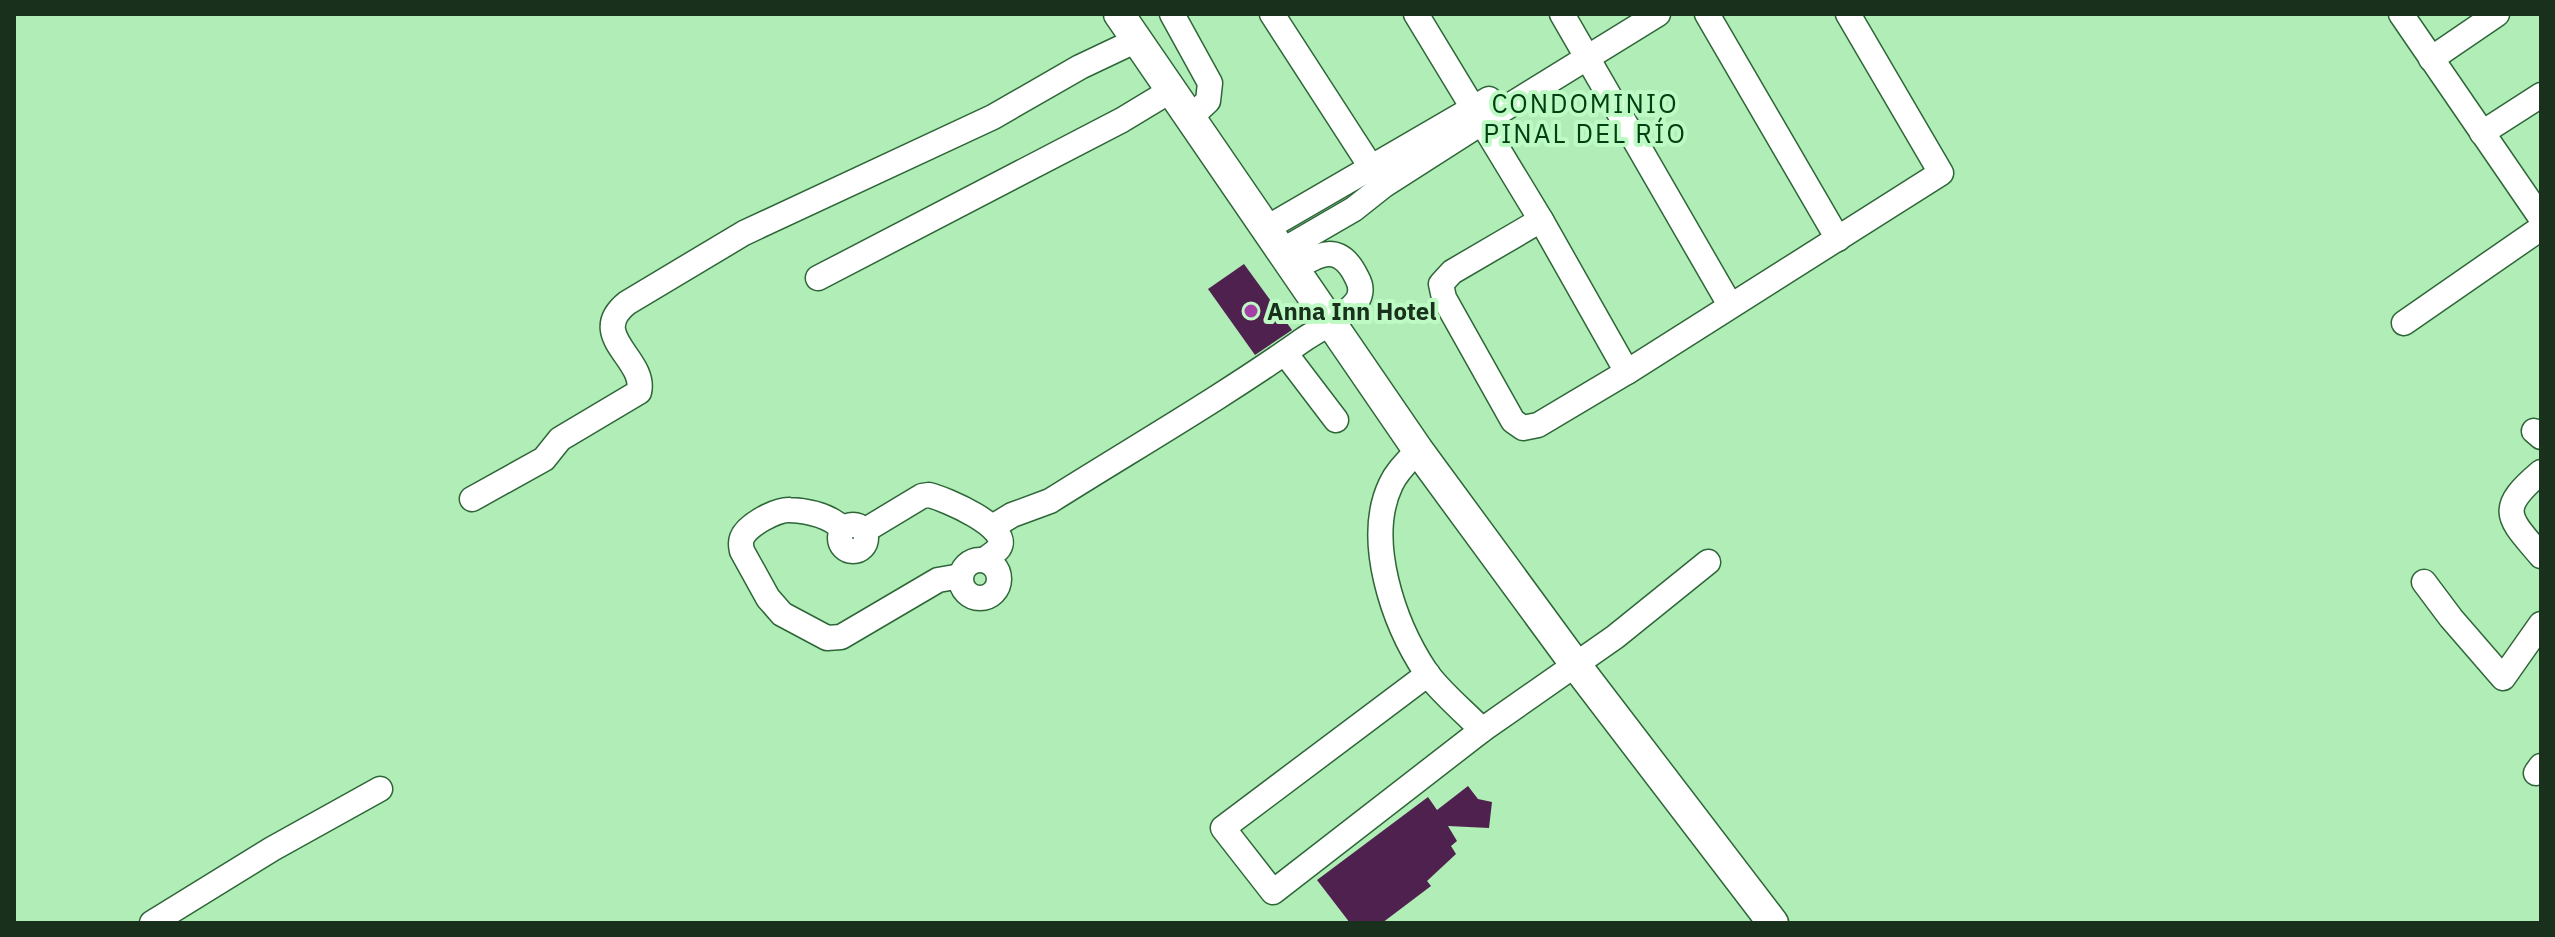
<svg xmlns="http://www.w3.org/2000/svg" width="2555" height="937" viewBox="0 0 2555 937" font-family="'IBM Plex Sans',sans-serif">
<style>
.building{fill:#4f214f}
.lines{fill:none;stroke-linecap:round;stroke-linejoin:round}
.minor-casing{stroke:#2e6638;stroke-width:27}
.major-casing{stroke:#2e6638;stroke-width:33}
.minor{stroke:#fff;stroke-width:24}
.major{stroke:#fff;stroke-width:30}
.poi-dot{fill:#a541a6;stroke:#befac4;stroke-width:3}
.labels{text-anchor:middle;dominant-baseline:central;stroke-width:8;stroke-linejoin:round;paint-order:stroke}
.poi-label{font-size:24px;font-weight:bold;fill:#19301c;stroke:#befac4;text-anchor:start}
.neighbourhood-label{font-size:26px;letter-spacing:2px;fill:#004013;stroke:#befac4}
</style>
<rect width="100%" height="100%" fill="#b1edb7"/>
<g class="building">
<polygon points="1244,264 1292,330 1255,355 1208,289"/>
<polygon points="1468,786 1478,799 1492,802 1489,828 1448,826 1457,841 1451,846 1456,854 1427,881 1431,886 1382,923 1350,923 1317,880 1428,797 1437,810"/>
</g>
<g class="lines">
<g class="minor-casing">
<g id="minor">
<polyline points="1172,14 1210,83 1208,101 1190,118"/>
<polyline points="1272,14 1380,181"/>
<polyline points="1416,14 1541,220 1627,372"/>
<polyline points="1562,14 1730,305"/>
<polyline points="1707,14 1838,239"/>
<polyline points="2401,14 2541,218"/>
<polyline points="2431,59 2497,14"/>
<polyline points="2482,133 2541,95"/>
<polyline points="1541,220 1452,272 1441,284 1444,298 1513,421 1523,428 1538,425 1627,372 1941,173 1848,14"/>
<polyline points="1265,229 1489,99"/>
<polyline points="1280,252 1354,209 1383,186 1483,122 1658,14"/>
<polyline points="818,278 1122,120 1170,91"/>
<polyline points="2404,323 2541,228"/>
<polyline points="1285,353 1336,420"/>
<polyline points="2534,431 2541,437"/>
<path d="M1418,450C1408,461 1397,471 1391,484C1364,540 1394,624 1426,672C1441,693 1464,711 1482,730"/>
<path d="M2541,472C2496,510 2508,517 2541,556"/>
<path d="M472,499L544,459L560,439L639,392C647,359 586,336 627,303L744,233L993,117L1080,67L1137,40"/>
<circle cx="853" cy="538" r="13"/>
<path d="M994,526L1012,515L1050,501C1134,448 1221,398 1303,340C1319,329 1345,317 1357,301C1362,293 1361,285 1357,278C1340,242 1319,253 1293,270"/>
<path d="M843,529C830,516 809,511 790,510C777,509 747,525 742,538C740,543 741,546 742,551L768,598L782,614L827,638L841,637L938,580L961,576"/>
<path d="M864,531L922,496L929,495C945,499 1012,527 999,548C996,552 988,557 984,560"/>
<circle cx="980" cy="579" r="19"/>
<polyline points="2424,582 2451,618 2503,678 2541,624"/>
<polyline points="1428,674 1223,828 1273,892 1482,730 1615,637 1708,562"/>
<polyline points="2536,773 2541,766"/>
<polyline points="152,923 272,849 380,789"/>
</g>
</g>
<g class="major-casing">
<polyline id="major" points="1119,14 1418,450 1575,664 1773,923"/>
</g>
<use href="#minor" class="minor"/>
<use href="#major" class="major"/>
</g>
<circle class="poi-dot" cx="1251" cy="311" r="8"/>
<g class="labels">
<g class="poi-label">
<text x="1267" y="311">Anna Inn Hotel</text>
</g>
<g class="neighbourhood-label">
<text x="1585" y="103">CONDOMINIO<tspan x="1585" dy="30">PINAL DEL RÍO</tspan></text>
</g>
</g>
<rect width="2555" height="937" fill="none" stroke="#19301c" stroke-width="32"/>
</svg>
